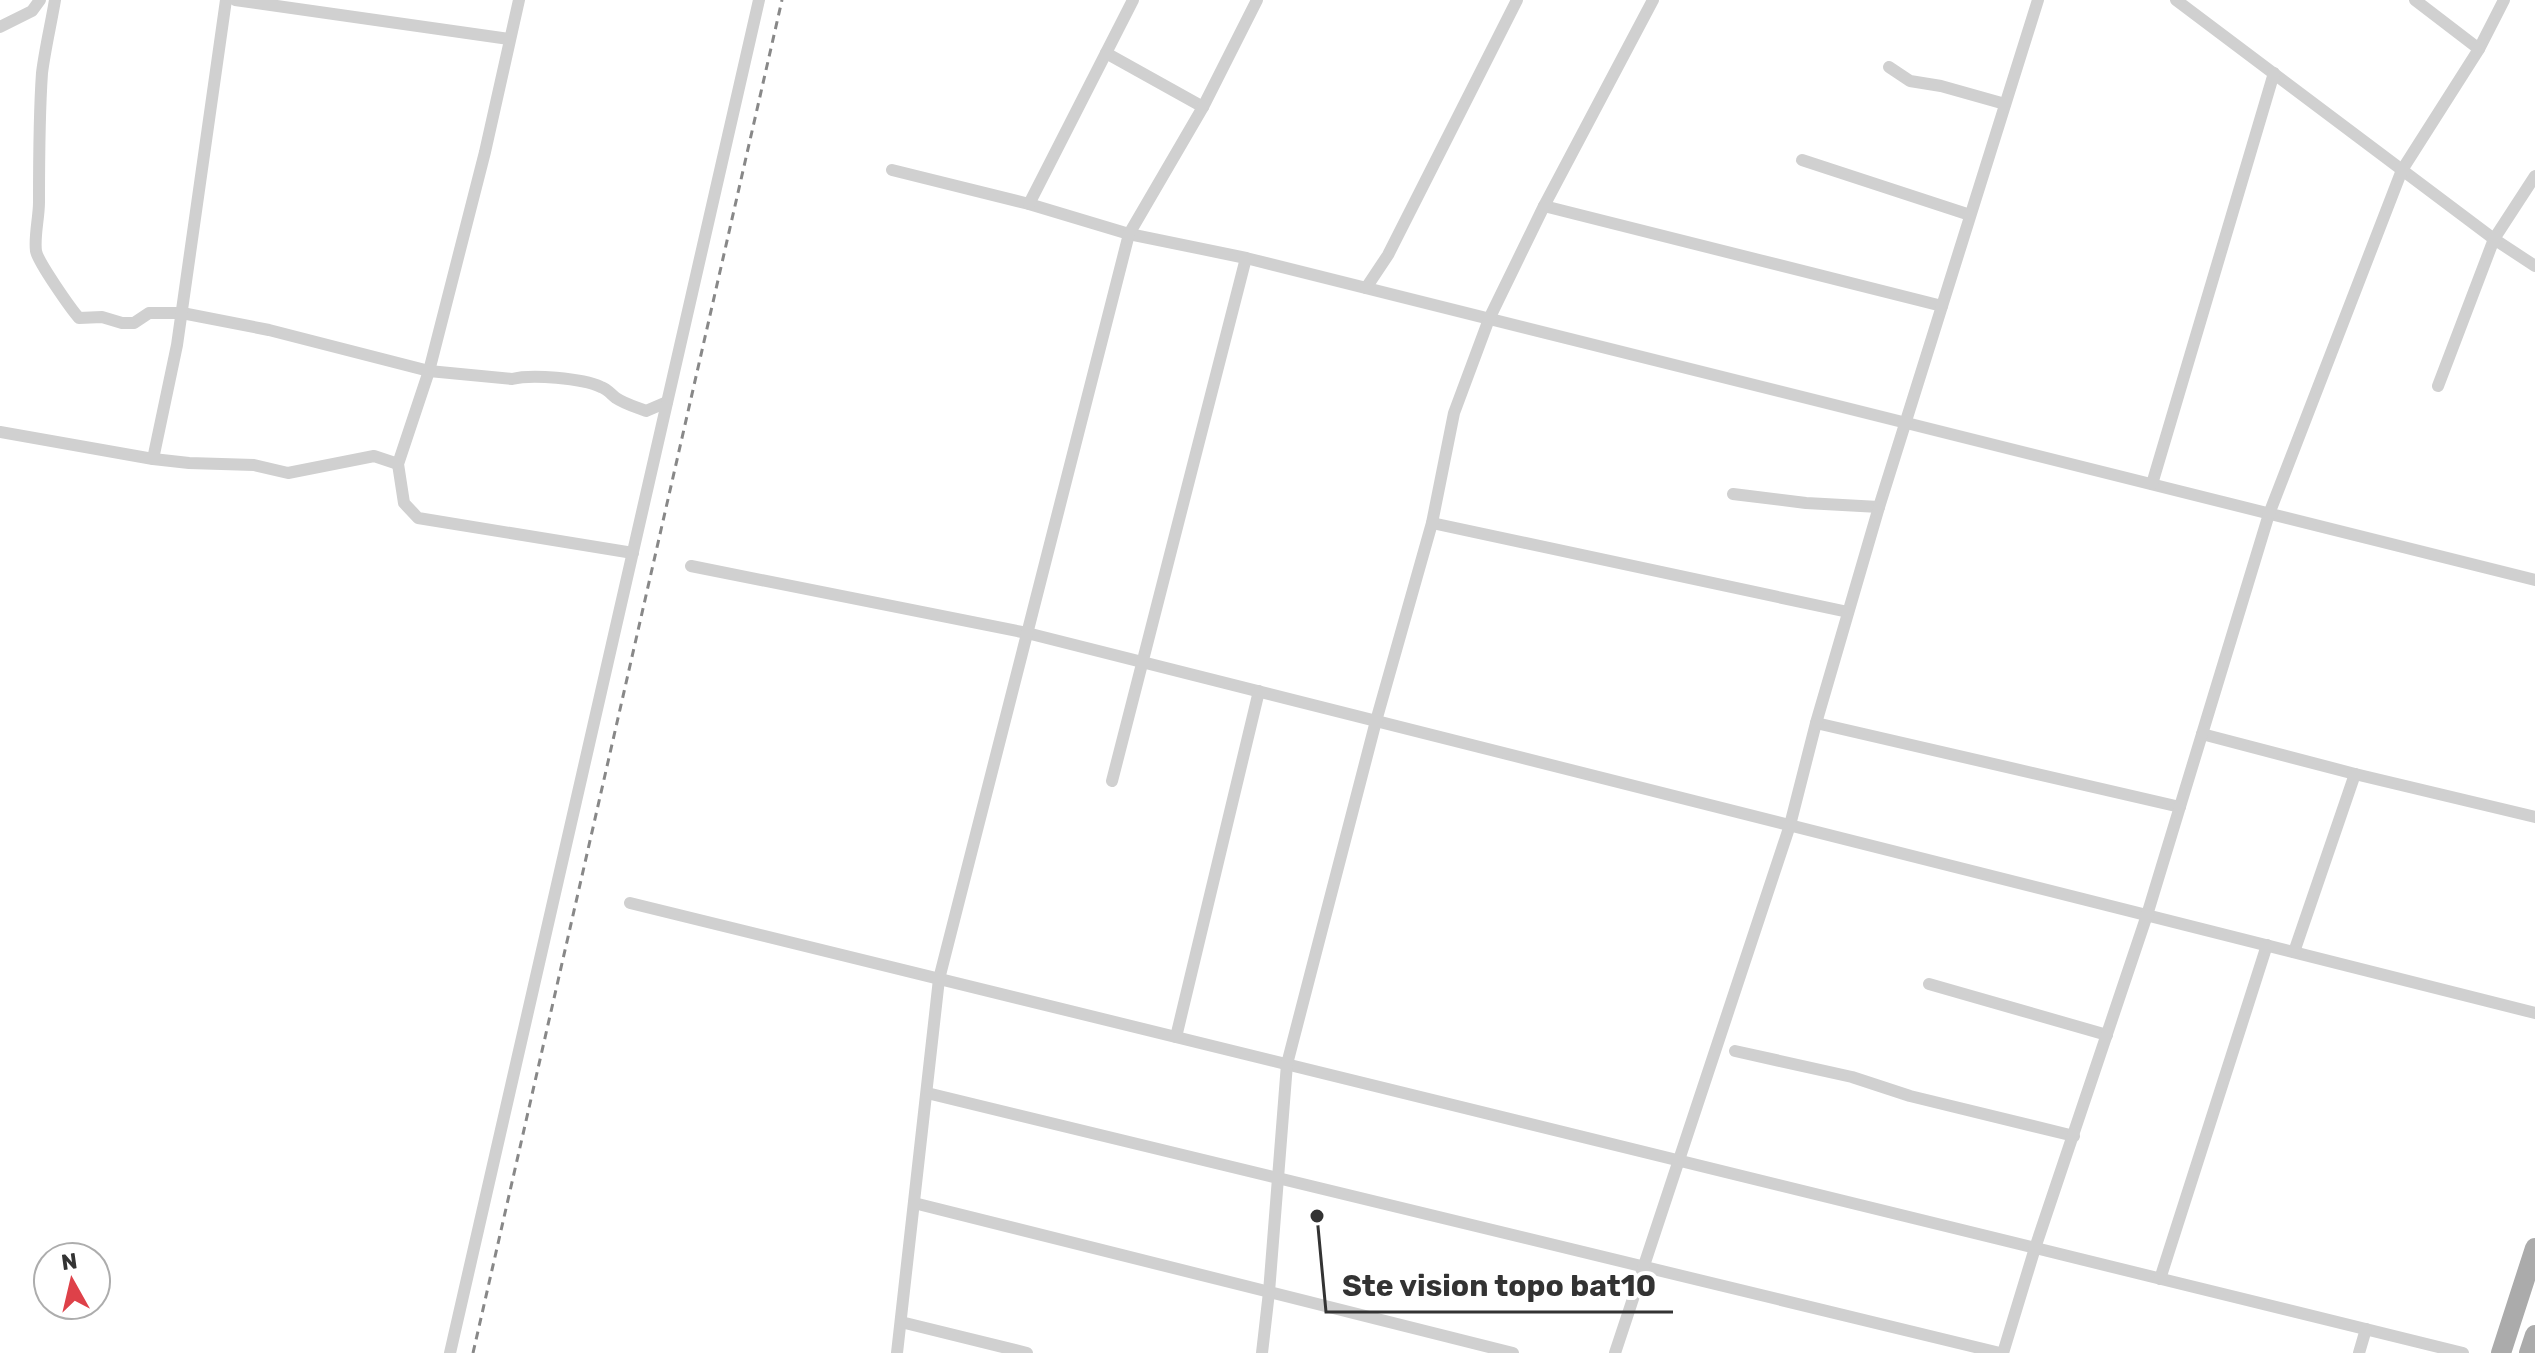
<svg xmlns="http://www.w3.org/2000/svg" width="2535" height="1353" viewBox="0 0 2535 1353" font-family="Rubik,sans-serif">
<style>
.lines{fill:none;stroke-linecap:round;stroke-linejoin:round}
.street{stroke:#d0d0d0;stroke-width:12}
.primary{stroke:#ababab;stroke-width:20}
.rail{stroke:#888;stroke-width:3;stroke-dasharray:8 6;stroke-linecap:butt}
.leader{fill:none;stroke:#333;stroke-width:3}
.callout-dot{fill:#333;stroke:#fff;stroke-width:3}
.callout-label{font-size:30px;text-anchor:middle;font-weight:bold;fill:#333;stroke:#fff;stroke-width:8;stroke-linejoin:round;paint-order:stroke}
</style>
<rect width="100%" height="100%" fill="#fff"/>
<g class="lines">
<g class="street">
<path d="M55,0C51,24 45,49 42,73C39,116 39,159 39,202C39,218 34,236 36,251C38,262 71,309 79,318L102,317L122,323H134L149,313H182L269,330L429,371L512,379C531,374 582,378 601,387C607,389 611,394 616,398C625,404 636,407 646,411L667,402"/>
<polyline points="235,0 509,39"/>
<polyline points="519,0 485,152 429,371 398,464 404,503 418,518 633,553"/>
<polyline points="2176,0 2494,239 2535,266"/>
<polyline points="2415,0 2479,49"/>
<polyline points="0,27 32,11 40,0"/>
<polyline points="1106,53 1203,107"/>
<polyline points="1889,67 1910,81 1941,86 2005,104"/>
<polyline points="1802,160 1970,215"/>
<polyline points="892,170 1029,204 1129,234 1246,258 2535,580"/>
<polyline points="1029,204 1133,0"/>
<polyline points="1544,206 1942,306"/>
<polyline points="1366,288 1388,255 1517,0"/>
<polyline points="2438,386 2494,239 2535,176"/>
<polyline points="0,432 153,459 189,463 254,465 288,473 374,456 398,464"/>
<polyline points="153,459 177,345 226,0"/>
<polyline points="2152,484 2274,73"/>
<polyline points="1733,494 1806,503 1879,507"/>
<polyline points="1432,523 1848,612"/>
<polyline points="691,566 1027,633 2535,1013"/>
<polyline points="1816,723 2180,807"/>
<polyline points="2202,734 2355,774 2535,817"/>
<polyline points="1112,781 1246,258"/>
<polyline points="630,903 2463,1353"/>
<polyline points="2294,952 2355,774"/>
<polyline points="1929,984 2107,1035"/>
<polyline points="1176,1037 1259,691"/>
<polyline points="1735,1051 1852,1077 1910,1096 2074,1136"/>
<polyline points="927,1093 2000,1353"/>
<polyline points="914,1203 1513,1353"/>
<polyline points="2160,1279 2267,945"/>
<polyline points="901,1322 1027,1353"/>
<polyline points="450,1353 759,0"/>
<polyline points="897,1353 939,979 1129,234 1203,107 1257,0"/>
<polyline points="1262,1353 1269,1292 1287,1064 1376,721 1432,523 1454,413 1489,319 1544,206 1653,0"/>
<polyline points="1615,1353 1790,825 1816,723 1879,507 2038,0"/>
<polyline points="2003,1353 2035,1248 2147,915 2269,514 2402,170 2479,49 2504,0"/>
<polyline points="2359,1353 2366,1329"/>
</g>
<g class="primary">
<polyline points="2501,1353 2535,1248"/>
<polyline points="2529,1353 2535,1335"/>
</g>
<polyline class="rail" points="473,1353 782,0"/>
</g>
<path class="leader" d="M1317 1216L1326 1312H1673"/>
<circle class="callout-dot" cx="1317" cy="1216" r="8"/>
<g class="callout-label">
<text x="1499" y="1296">Ste vision topo bat10</text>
</g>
<g transform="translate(72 1281) rotate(352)"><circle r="38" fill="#ffffff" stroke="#adadad" stroke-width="2"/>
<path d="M0-6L14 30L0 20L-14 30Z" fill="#de4149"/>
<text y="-12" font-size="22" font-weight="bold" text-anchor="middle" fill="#333333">N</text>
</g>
</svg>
